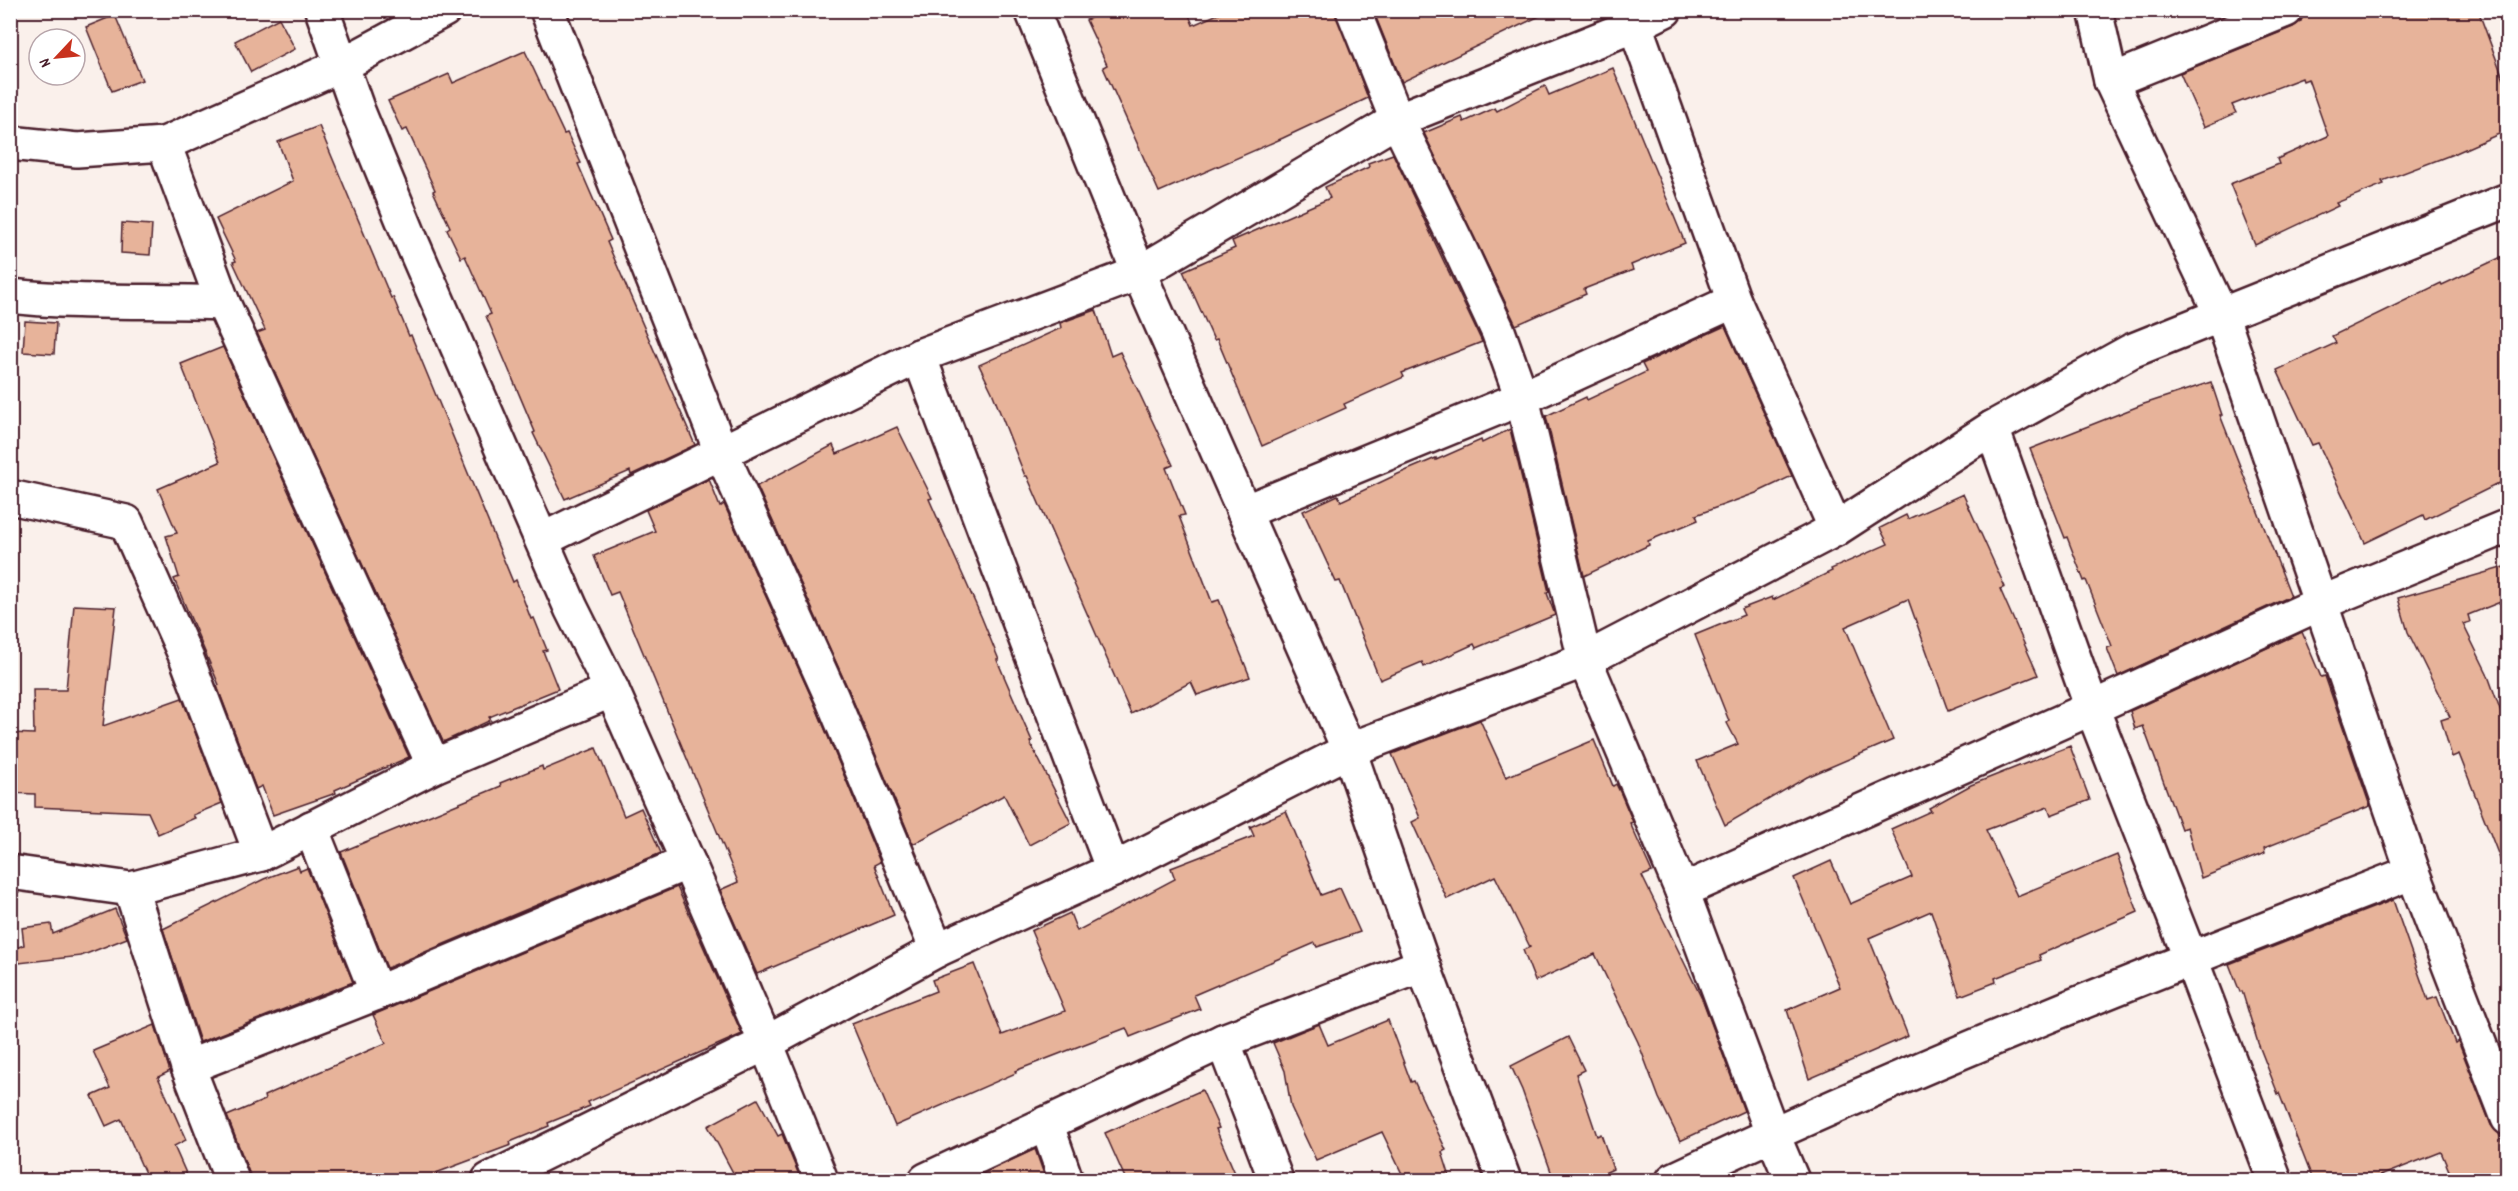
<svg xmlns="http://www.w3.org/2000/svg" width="2518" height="1191" viewBox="0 0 2518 1191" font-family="Dekko,sans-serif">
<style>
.building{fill:#e7b39a;stroke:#4a1f2b;stroke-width:1.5}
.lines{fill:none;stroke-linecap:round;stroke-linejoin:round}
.minor-casing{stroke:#4a1f2b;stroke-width:38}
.minor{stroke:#fff;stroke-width:33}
</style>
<rect width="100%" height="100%" fill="#faf0eb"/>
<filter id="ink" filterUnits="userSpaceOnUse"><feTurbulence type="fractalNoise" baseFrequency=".0167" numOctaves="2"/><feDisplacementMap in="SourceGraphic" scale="12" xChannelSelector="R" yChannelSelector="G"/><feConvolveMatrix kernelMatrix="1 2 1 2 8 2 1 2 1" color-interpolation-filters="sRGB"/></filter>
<g filter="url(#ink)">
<g class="building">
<polygon points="1107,10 1187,10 1193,25 1227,10 1335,10 1368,98 1283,138 1159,192 1103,67 1107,65 1086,20"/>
<polygon points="1373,10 1552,10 1402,82"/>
<polygon points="2304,10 2478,10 2508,91 2508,130 2456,153 2382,181 2384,184 2336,203 2338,206 2255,245 2230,184 2279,164 2277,159 2328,136 2308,79 2303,81 2302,78 2232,105 2236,113 2204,127 2180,73 2293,27 2301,21"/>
<polygon points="115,15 142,80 112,91 86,27"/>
<polygon points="279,18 295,49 251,72 235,41"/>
<polygon points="525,51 564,134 567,133 581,163 578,164 611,240 607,242 695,445 631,475 630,471 565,499 533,433 535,432 486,316 491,314 465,256 461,258 447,229 450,227 433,191 435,190 407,129 402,131 388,101 449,74 453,83"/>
<polygon points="1613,68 1685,243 1631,265 1633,270 1584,289 1586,294 1516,325 1424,133 1462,117 1464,122 1495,108 1497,111 1545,86 1549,95"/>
<polygon points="319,126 391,298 393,297 409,336 411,335 513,582 516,580 531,619 534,618 547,650 543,651 558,689 489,717 491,720 443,742 257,333 265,330 233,262 236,261 216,219 293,181 278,142"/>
<polygon points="1393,154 1482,342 1402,373 1404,377 1344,404 1346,408 1262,446 1217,339 1214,340 1183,271 1235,248 1232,241 1330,198 1325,187 1369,167 1368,163"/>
<polygon points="122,223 152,225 150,255 121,253"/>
<polygon points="2508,254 2508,479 2425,520 2423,515 2365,543 2318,443 2312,445 2277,370 2336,343 2332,336 2441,283 2442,285"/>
<polygon points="1096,310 1111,356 1120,352 1173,465 1166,468 1185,515 1179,516 1212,602 1219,600 1250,677 1197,695 1191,682 1131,714 1027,476 1025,476 992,392 979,365 1061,328 1060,323"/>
<polygon points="25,321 56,323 54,354 23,352"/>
<polygon points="1725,326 1792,476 1756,493 1696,515 1698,520 1648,541 1649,545 1584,576 1546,416 1586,397 1587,400 1646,372 1642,364"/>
<polygon points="223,347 409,757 335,790 336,793 273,815 262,786 256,789 217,686 219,685 174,579 179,577 166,536 177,533 158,489 220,462 181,364"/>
<polygon points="2211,382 2222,415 2220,415 2291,596 2118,676 2107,648 2112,646 2086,580 2084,581 2067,537 2065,538 2030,449 2144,404"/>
<polygon points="897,427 932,498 929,499 981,616 999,660 997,660 1032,741 1030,742 1071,823 1029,845 1004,795 913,844 849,691 757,486 833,445 837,454"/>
<polygon points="1510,429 1549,592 1547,593 1555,615 1476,648 1474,644 1424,667 1422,662 1380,680 1340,581 1336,582 1303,511 1338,495 1341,501 1398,474 1436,458 1436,460 1481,440 1482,443"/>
<polygon points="709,479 720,507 724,504 815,705 880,862 874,865 894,915 757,974 720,890 738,882 618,592 610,595 594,556 655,531 646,510"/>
<polygon points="1963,494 2005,587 2000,589 2038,675 1948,711 1908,599 1845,627 1893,740 1807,777 1725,825 1697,761 1738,744 1727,723 1729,721 1695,635 1744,615 1741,609 1772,597 1773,600 1832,571 1831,569 1888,544 1880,528 1906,515 1908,519"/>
<polygon points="2508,566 2508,599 2468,615 2470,622 2463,624 2487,673 2508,731 2508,873 2506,874 2459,754 2452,757 2441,720 2450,717 2408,632 2398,598"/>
<polygon points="74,605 116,607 103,726 182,698 222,803 193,815 195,818 158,834 148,812 35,807 35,794 10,793 10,733 34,734 33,690 66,690"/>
<polygon points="2302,632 2321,677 2325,676 2370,806 2264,848 2265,853 2201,878 2187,827 2181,829 2143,726 2135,729 2130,711"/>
<polygon points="1480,720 1506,777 1594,740 1613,786 1616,784 1621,794 1633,822 1630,823 1652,872 1642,876 1703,1001 1744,1111 1680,1141 1659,1098 1638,1042 1595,954 1535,981 1523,950 1530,947 1495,876 1447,899 1412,822 1420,818 1392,754"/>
<polygon points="2070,746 2090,800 2051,815 2048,807 1986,830 2017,896 2117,855 2138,912 2039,955 2041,960 1995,978 1996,982 1960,996 1931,911 1869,938 1908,1036 1809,1079 1787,1010 1840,987 1794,878 1831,861 1850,904 1912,877 1891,829 1931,811 1929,808 1971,785"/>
<polygon points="596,748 624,816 641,808 661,853 387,968 341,852 501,786 500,783 542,766 543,770"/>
<polygon points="1286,811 1321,895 1340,888 1360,932 1317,947 1315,943 1194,995 1200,1009 1130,1037 1126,1028 1015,1071 1016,1073 895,1126 852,1024 936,991 932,980 974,964 1002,1035 1065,1011 1031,931 1070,913 1077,931 1175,879 1171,868 1254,836 1250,827"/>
<polygon points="298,866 300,871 307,868 353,982 200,1042 163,929 264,879"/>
<polygon points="677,887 742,1034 588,1102 590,1106 548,1123 549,1126 510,1142 511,1145 436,1173 439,1180 252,1180 227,1116 265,1100 264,1096 386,1043 373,1015"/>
<polygon points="2393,900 2428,1000 2437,997 2455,1043 2458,1041 2491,1125 2499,1134 2508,1156 2508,1180 2453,1180 2441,1152 2370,1180 2313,1180 2279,1093 2278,1094 2258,1043 2242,991 2240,992 2229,964"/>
<polygon points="115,909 127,938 81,956 10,964 10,950 24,945 22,928 51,924 53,934"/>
<polygon points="1388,1020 1411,1082 1414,1081 1446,1150 1442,1152 1451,1180 1405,1180 1382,1132 1316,1160 1291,1107 1285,1071 1273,1043 1319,1024 1328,1045"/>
<polygon points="155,1025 170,1071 158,1077 186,1140 174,1146 189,1180 148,1180 121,1119 106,1126 92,1096 110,1088 93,1051"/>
<polygon points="1568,1037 1584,1070 1576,1074 1597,1136 1601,1134 1613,1169 1590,1180 1554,1180 1522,1090 1511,1066"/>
<polygon points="1202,1090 1219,1128 1216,1129 1238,1180 1126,1180 1105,1133"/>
<polygon points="758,1099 778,1136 782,1134 801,1180 737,1180 708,1126"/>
<polygon points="1035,1149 1046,1180 969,1180"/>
</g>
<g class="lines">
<g class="minor-casing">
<g id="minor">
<polyline points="322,10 358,111 411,240 571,608 612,690 688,862 766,1043 821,1180"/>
<polyline points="547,10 722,454 832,698 937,950"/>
<polyline points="1032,10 1139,273 1349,750 1423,965 1504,1180"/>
<polyline points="1353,10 1397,120 1458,245 1498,331 1522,398 1585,660 1682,891 1772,1133 1792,1180"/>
<polyline points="1627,10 1635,25 1734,301 1836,529 1992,428 2131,351 2508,200"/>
<polyline points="2095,10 2111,81 2221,314 2413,872 2508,1118"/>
<polyline points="2111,81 2286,10"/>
<polyline points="10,143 77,150 164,144"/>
<path d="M10,296C82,304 152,300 223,303"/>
<polyline points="919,356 1113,870"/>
<polyline points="1992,428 2092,708 2190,957 2275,1180"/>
<polyline points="10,497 126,522 187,659 261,854"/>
<polyline points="1244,512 1522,398 1734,301"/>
<polyline points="542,540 919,356 1139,273 1397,120 1635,25 1665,10"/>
<polyline points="434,766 223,303 164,144 342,65 444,10"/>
<polyline points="311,828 377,993"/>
<polyline points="10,872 131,889 261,854 434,766 612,690"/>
<polyline points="131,889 188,1067 232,1180"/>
<polyline points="1682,891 2092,708 2321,603 2508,526"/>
<polyline points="1223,1041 1276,1180"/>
<polyline points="188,1067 377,993 688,862"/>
<polyline points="1046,1123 1066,1180"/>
<polyline points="489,1180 766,1043 937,950 1113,870 1349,750 1585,660 1836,529"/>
<polyline points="926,1180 1223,1041 1423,965"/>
<path d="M1673,1180C1914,1066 2164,968 2413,872"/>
</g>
</g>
<use href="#minor" class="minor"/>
</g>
</g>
<rect width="2518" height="1191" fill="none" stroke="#fff" stroke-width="36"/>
<rect x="18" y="18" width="2482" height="1155" fill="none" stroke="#4a1f2b" stroke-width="2" filter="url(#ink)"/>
<g transform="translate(57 57) rotate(244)"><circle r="28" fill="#ffffff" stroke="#b7a5aa" stroke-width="1.5"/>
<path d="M0-4.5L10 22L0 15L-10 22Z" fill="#c8321e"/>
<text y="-9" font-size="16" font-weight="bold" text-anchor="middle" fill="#4a1f2b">N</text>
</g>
</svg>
